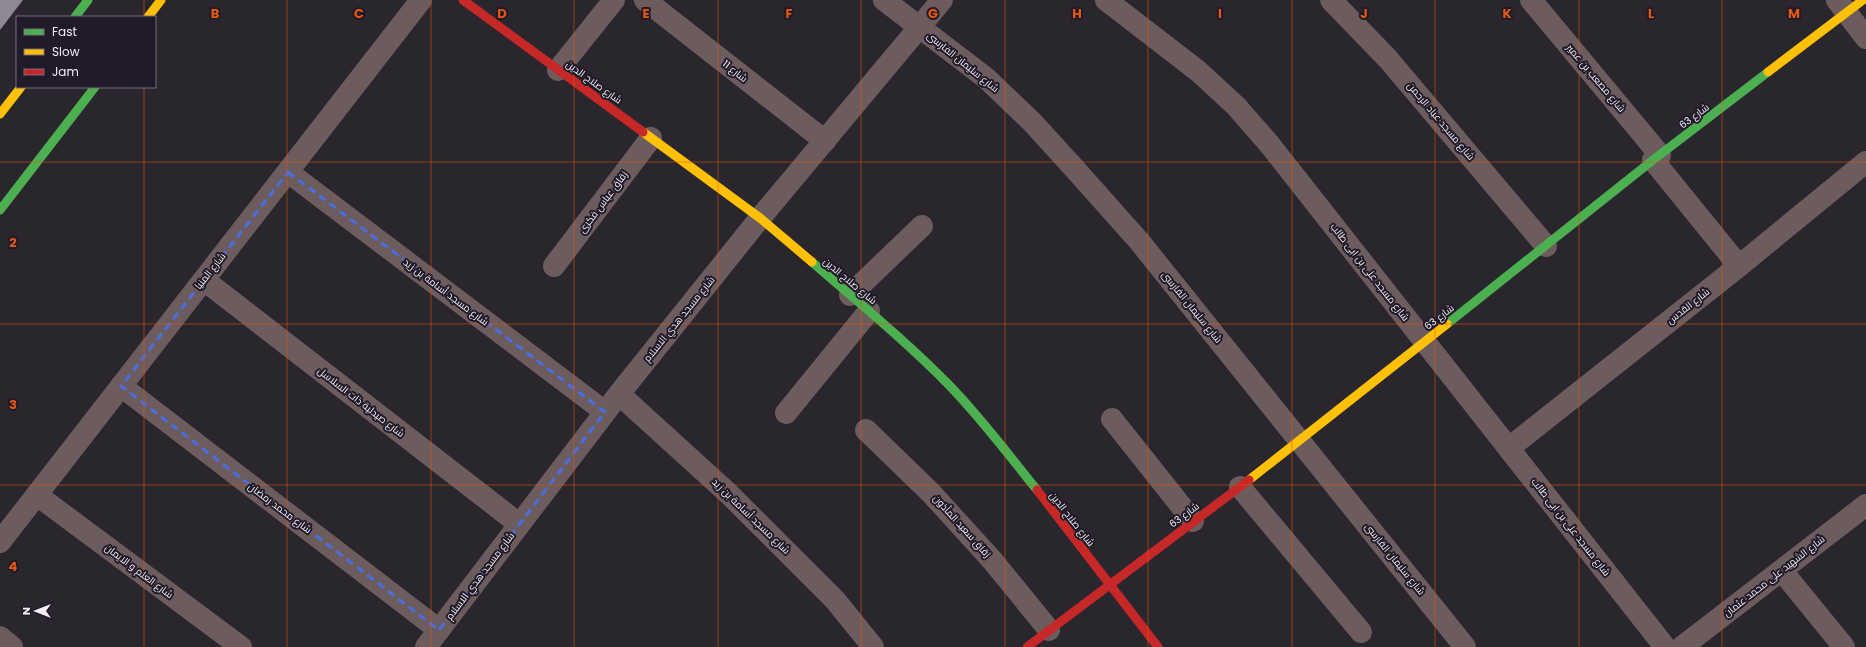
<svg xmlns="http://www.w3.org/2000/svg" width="1866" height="647" viewBox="0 0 1866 647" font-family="Poppins,Cairo,sans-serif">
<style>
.building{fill:#8e8894}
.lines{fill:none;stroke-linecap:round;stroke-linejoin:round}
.street{stroke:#6d5c5e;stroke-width:22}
.fast{stroke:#4caf50;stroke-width:9}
.slow{stroke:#ffc107;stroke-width:9}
.jam{stroke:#c62828;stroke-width:9}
.marked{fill:none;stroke:#486edf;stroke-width:3;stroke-dasharray:8 5;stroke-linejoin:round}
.grid{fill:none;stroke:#e8590c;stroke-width:1;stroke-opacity:0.55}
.labels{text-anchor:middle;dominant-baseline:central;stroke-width:4;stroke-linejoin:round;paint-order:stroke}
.street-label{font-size:10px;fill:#f3eef9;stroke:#211a28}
.grid-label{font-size:13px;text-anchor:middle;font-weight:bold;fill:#e8590c;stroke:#211a28;stroke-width:4;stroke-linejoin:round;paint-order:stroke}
</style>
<rect width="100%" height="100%" fill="#2a262e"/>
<polygon class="building" points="0,0 23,0 0,30"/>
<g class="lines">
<g class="street">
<polyline points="645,0 825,141"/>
<polyline points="884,0 986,78 1032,122 1074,168 1139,241 1465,647"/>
<polyline points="1106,0 1198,71 1236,106 1270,145 1665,647"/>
<polyline points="1331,0 1388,59 1546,246"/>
<polyline points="1531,0 1660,155"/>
<polyline points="1837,0 1866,38"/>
<polyline points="558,70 614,0"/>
<polyline points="1653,160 1739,266"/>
<polyline points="288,172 605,412"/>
<polyline points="554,266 651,138"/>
<polyline points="204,280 519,524"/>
<polyline points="850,295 922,226"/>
<polyline points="121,386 439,630"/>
<polyline points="619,394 729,494 835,600 873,647"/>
<polyline points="786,413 869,311"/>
<polyline points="1112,419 1193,521"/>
<polyline points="866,430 931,493 992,560 1049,630"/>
<polyline points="1509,448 1739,266 1866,162"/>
<polyline points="1240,487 1361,632"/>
<polyline points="37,495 241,647"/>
<polyline points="0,542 421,0"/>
<polyline points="1782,571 1844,647"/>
<polyline points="0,637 12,647"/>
<polyline points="426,647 619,394 760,218 942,0"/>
<polyline points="1682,647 1866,505"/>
</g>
<g class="fast">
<polyline points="75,17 88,0"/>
<polyline points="0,210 95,87"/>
<path d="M812,262C858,302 906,341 949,385C981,418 1008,454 1037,490"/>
<polyline points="1447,324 1653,160 1768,72"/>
</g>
<g class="slow">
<polyline points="148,17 161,0"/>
<polyline points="1768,72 1863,0"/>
<polyline points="0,114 21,87"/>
<polyline points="643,132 760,218 812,262"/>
<polyline points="1249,480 1447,324"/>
</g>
<g class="jam">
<polyline points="463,0 643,132"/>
<polyline points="1037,490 1158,647"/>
<polyline points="1027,647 1249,480"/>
</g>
</g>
<path class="marked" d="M288,172L605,412L439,630L121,386Z"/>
<path class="grid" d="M144,0V17M287,0V647M431,0V647M574,0V647M718,0V647M861,0V647M1005,0V647M1148,0V647M1292,0V647M1435,0V647M1579,0V647M1722,0V647M144,87V647M0,162H1866M0,324H1866M0,485H1866"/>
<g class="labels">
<g class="street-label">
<text transform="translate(963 62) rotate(39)">شارع سليمان الفارسى</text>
<text transform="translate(735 71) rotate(38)">شارع 11</text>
<text transform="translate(1596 78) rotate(50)">شارع مصعب بن عمير</text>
<text transform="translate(594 82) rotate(36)">شارع صلاح الدين</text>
<text transform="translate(1694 116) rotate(-37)">شارع 63</text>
<text transform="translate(1441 121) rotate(50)">شارع مسجد عباد الرحمن</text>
<text transform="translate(603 202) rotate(-53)">زقاق عباس فكرى</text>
<text transform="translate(210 271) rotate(-52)">شارع المنيا</text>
<text transform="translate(1370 272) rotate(52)">شارع مسجد على بن ابى طالب</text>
<text transform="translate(850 281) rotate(40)">شارع صلاح الدين</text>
<text transform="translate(446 292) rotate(37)">شارع مسجد أسامة بن زيد</text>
<text transform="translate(1688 306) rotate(-38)">شارع القدس</text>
<text transform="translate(1192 307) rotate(51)">شارع سليمان الفارسى</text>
<text transform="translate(1439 317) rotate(-38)">شارع 63</text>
<text transform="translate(679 319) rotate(-51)">شارع مسجد هدي الاسلام</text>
<text transform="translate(361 402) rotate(38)">شارع صيدلية ذات السلاسل</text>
<text transform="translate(280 508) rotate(37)">شارع محمد رمضان</text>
<text transform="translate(1184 515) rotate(-37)">شارع 63</text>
<text transform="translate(751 516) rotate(44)">شارع مسجد أسامة بن زيد</text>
<text transform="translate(1072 519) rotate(52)">شارع صلاح الدين</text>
<text transform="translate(962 526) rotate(48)">زقاق سعيد المأذون</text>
<text transform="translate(1571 527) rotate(52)">شارع مسجد على بن ابى طالب</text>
<text transform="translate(1395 559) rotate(51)">شارع سليمان الفارسى</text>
<text transform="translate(139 571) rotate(37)">شارع العلم و الايمان</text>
<text transform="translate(480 576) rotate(-53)">شارع مسجد هدي الاسلام</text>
<text transform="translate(1774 576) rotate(-38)">شارع الشهيد على محمد عثمان</text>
</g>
</g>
<g class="grid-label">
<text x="215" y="18">B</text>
<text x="359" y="18">C</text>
<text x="502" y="18">D</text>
<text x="646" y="18">E</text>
<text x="789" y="18">F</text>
<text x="933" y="18">G</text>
<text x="1077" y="18">H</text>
<text x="1220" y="18">I</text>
<text x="1364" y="18">J</text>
<text x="1507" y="18">K</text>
<text x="1651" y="18">L</text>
<text x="1794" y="18">M</text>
<text x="13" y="247">2</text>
<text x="13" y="409">3</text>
<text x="13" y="571">4</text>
</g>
<rect x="16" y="16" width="140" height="72" fill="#211a28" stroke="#756f7c"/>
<rect x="24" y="29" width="20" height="6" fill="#4caf50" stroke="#756f7c"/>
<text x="52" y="36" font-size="12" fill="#f3eef9">Fast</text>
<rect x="24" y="49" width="20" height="6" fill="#ffc107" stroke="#756f7c"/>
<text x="52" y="56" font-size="12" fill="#f3eef9">Slow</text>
<rect x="24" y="69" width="20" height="6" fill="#c62828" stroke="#756f7c"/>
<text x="52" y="76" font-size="12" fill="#f3eef9">Jam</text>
<g transform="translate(36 611) rotate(270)" stroke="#211a28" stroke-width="3" paint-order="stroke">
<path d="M0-3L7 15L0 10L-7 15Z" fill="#f3eef9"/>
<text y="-6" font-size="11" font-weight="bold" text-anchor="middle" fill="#f3eef9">N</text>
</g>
</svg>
